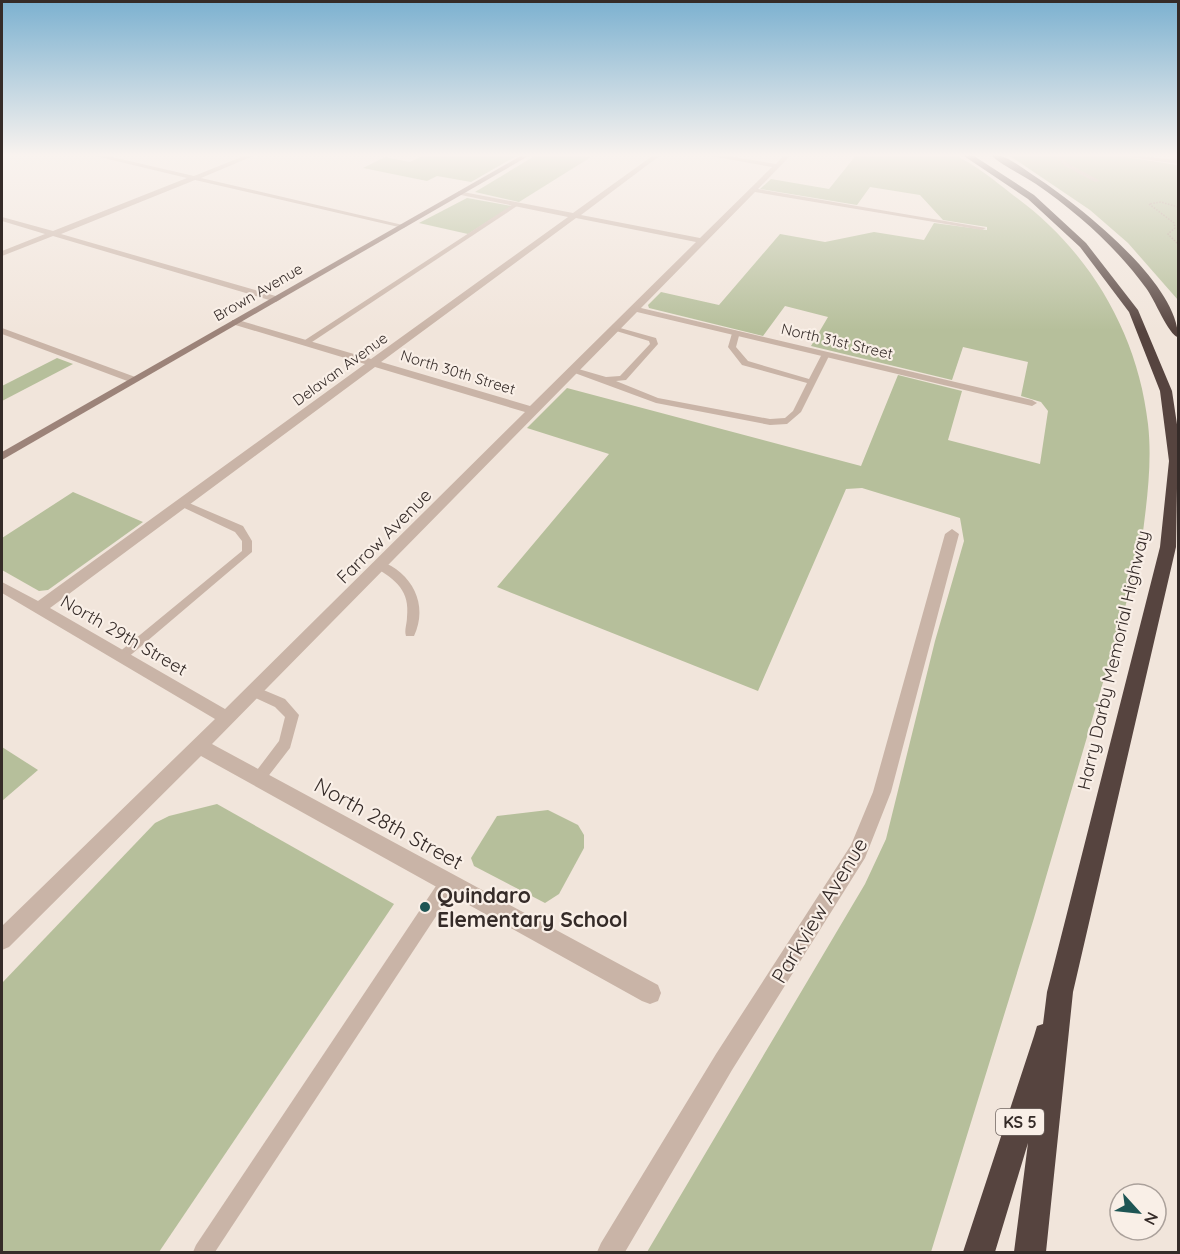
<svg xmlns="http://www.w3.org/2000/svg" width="1180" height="1254" viewBox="0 0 1180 1254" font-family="Quicksand,sans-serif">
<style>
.green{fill:#b6bf9b}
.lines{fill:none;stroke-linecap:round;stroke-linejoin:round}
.path{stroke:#b49e92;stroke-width:1.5;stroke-dasharray:1.5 1.5;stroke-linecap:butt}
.lane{fill:#c9b4a7;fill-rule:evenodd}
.street{fill:#c9b4a7;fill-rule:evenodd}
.secondary{fill:#9c8379;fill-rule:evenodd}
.highway{fill:#56443f;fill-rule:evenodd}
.poi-dot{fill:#1e5554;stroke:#f9efe7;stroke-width:2}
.labels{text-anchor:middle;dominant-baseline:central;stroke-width:4.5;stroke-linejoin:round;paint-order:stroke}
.far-street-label{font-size:15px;fill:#352b28;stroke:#f9efe7}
.shield{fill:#f9efe7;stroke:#706661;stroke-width:1.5}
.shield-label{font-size:16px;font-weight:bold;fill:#352b28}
.street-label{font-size:18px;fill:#352b28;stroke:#f9efe7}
.near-street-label{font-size:21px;fill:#352b28;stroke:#f9efe7}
.near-poi-label{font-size:21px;font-weight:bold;fill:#352b28;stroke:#f9efe7;text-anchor:start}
</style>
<rect width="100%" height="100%" fill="#f1e5db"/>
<g class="green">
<polygon points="426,154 516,154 518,155 471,182 437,176 427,181 363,168 385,157 410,162"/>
<polygon points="538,154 591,157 519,202 475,192"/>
<path d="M857,154C881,154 906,154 930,154C937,154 947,153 953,155C973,162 1000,185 1017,198C1090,252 1138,334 1148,424C1153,468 1145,513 1140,556L1034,918L931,1252H647L865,884L886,839L935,641L964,541L960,518L862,488L846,489L758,691L497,587L609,454L527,428L567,388L861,466L898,375L962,391L948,440L1040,464L1048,411L1041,402L1021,396L1028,362L963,347L952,380L811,346L828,317L785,306L763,336L649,308L648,305L661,292L719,305L780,234L825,242L874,232L924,240L934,223L987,230V227L943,220L920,195L870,187L857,205L760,189L771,179L829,189Z"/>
<polygon points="1007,154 1105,154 1178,165 1178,300 1128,243 1090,210"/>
<polygon points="467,198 512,206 468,234 419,223"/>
<polygon points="57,358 73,364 2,401 2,386"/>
<polygon points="73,492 143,522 48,590 39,591 2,570 2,538"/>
<polygon points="2,747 38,770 2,801"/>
<polygon points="217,804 394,904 159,1252 2,1252 2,983 155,823 169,816"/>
<polygon points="548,810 578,825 584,835 584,848 559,894 545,903 474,866 471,858 497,816"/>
</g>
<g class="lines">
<polyline class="path" points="1178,207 1161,202 1149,204 1174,223 1175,228 1168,234 1178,244"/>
<g class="lane">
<polygon points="1053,154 1058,154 1069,164 1100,181 1095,182 1065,166"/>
<polygon points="515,203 520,204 309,344 302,342"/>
<polygon points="613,326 656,338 658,344 626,380 616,381 658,398 770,419 785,418 793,411 807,383 742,365 728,347 733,330 740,332 736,347 748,361 809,379 823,352 830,354 801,412 787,424 770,425 656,403 572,372 571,370 575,368 606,377 620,376 650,344 649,341 613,330"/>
<polygon points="182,500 243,526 252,541 252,552 126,659 118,659 116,656 118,653 242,551 242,541 235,532 178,505 178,501"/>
<path d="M380,561C412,572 429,605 414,636H406C404,630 407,624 407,617C410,591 396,580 376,568L374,565Z"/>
<polygon points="254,686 285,699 299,715 290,748 263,783 258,784 253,783 251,778 279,741 285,717 275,707 249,695 248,691 249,687"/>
<polygon points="448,875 454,877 456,883 454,889 215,1252 193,1252 196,1245 442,877"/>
</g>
<g class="street">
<polygon points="87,154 99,154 194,176 249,154 258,154 201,178 407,226 403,228 195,180 61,234 279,297 281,299 276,302 53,236 2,256 2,251 45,234 2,221 2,217 53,231 187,178"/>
<path d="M655,154H662L581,215L700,238L772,167L699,154H716L776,164L785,154H792L758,189L986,228L982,230L755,192L641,308L1032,400L1037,403L1032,406L637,312L212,744L658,985L661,993L658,1001L650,1004L642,1001L201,756L9,947L2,950V926L215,719L2,593V582L38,601L365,364L232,324V320H238L371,359L568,217L461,195L458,191L573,213ZM576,218L696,242L530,406L381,362ZM375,367L525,412L225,709L50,608Z"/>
<polygon points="1118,154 1178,160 1178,164 1121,156"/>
<polygon points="2,328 138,378 139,380 130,382 2,334"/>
<polygon points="952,529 959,534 891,792 865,858 732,1070 625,1252 597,1252 601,1243 716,1054 851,845 873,792 945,534"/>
</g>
<polygon class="secondary" points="524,154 532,154 2,460 2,452"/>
<g class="highway">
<polygon points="961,154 971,154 1034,195 1086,243 1138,310 1172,391 1178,431 1176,547 1073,992 1046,1252 1014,1252 1028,1143 995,1252 963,1252 1034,1036 1037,1026 1043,1024 1047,992 1160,547 1169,461 1160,391 1129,312 1080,247 1028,199"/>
<path d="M989,154C1005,154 1018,165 1030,173C1074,201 1178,282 1178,337C1169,336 1154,298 1146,288C1116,247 1078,213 1036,184C1021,174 1003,166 989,154Z"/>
</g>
</g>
<linearGradient id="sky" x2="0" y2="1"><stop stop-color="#7cb1d0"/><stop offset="0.47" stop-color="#f9f3ef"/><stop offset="1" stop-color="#f9f3ef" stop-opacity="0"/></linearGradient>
<rect width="1180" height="330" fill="url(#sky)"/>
<circle class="poi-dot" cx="425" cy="907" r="6"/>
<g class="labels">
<g class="far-street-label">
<text transform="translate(258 292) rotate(-30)">Brown Avenue</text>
<text transform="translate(837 341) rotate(13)">North 31st Street</text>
<text transform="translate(340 369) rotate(-36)">Delavan Avenue</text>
<text transform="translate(458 372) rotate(17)">North 30th Street</text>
</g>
<rect class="shield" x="996" y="1109" width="48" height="26" rx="4.5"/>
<g class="shield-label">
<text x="1020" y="1122">KS 5</text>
</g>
<g class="street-label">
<text transform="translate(384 536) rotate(-45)">Farrow Avenue</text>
<text transform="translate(124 635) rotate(30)">North 29th Street</text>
<text transform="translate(1113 660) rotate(-77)">Harry Darby Memorial Highway</text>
</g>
<g class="near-street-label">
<text transform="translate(389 823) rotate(29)">North 28th Street</text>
<text transform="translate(819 910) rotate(-59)">Parkview Avenue</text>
</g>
<g class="near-poi-label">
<text x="437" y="895">Quindaro<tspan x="437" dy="24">Elementary School</tspan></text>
</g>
</g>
<rect width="1180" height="1254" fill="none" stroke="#352b28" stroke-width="6"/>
<g transform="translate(1138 1212) rotate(117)"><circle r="28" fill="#f9efe7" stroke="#aba19b" stroke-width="1.5"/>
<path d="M0-4.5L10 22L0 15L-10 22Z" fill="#1e5554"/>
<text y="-9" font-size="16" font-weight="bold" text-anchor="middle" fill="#352b28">N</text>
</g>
</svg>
